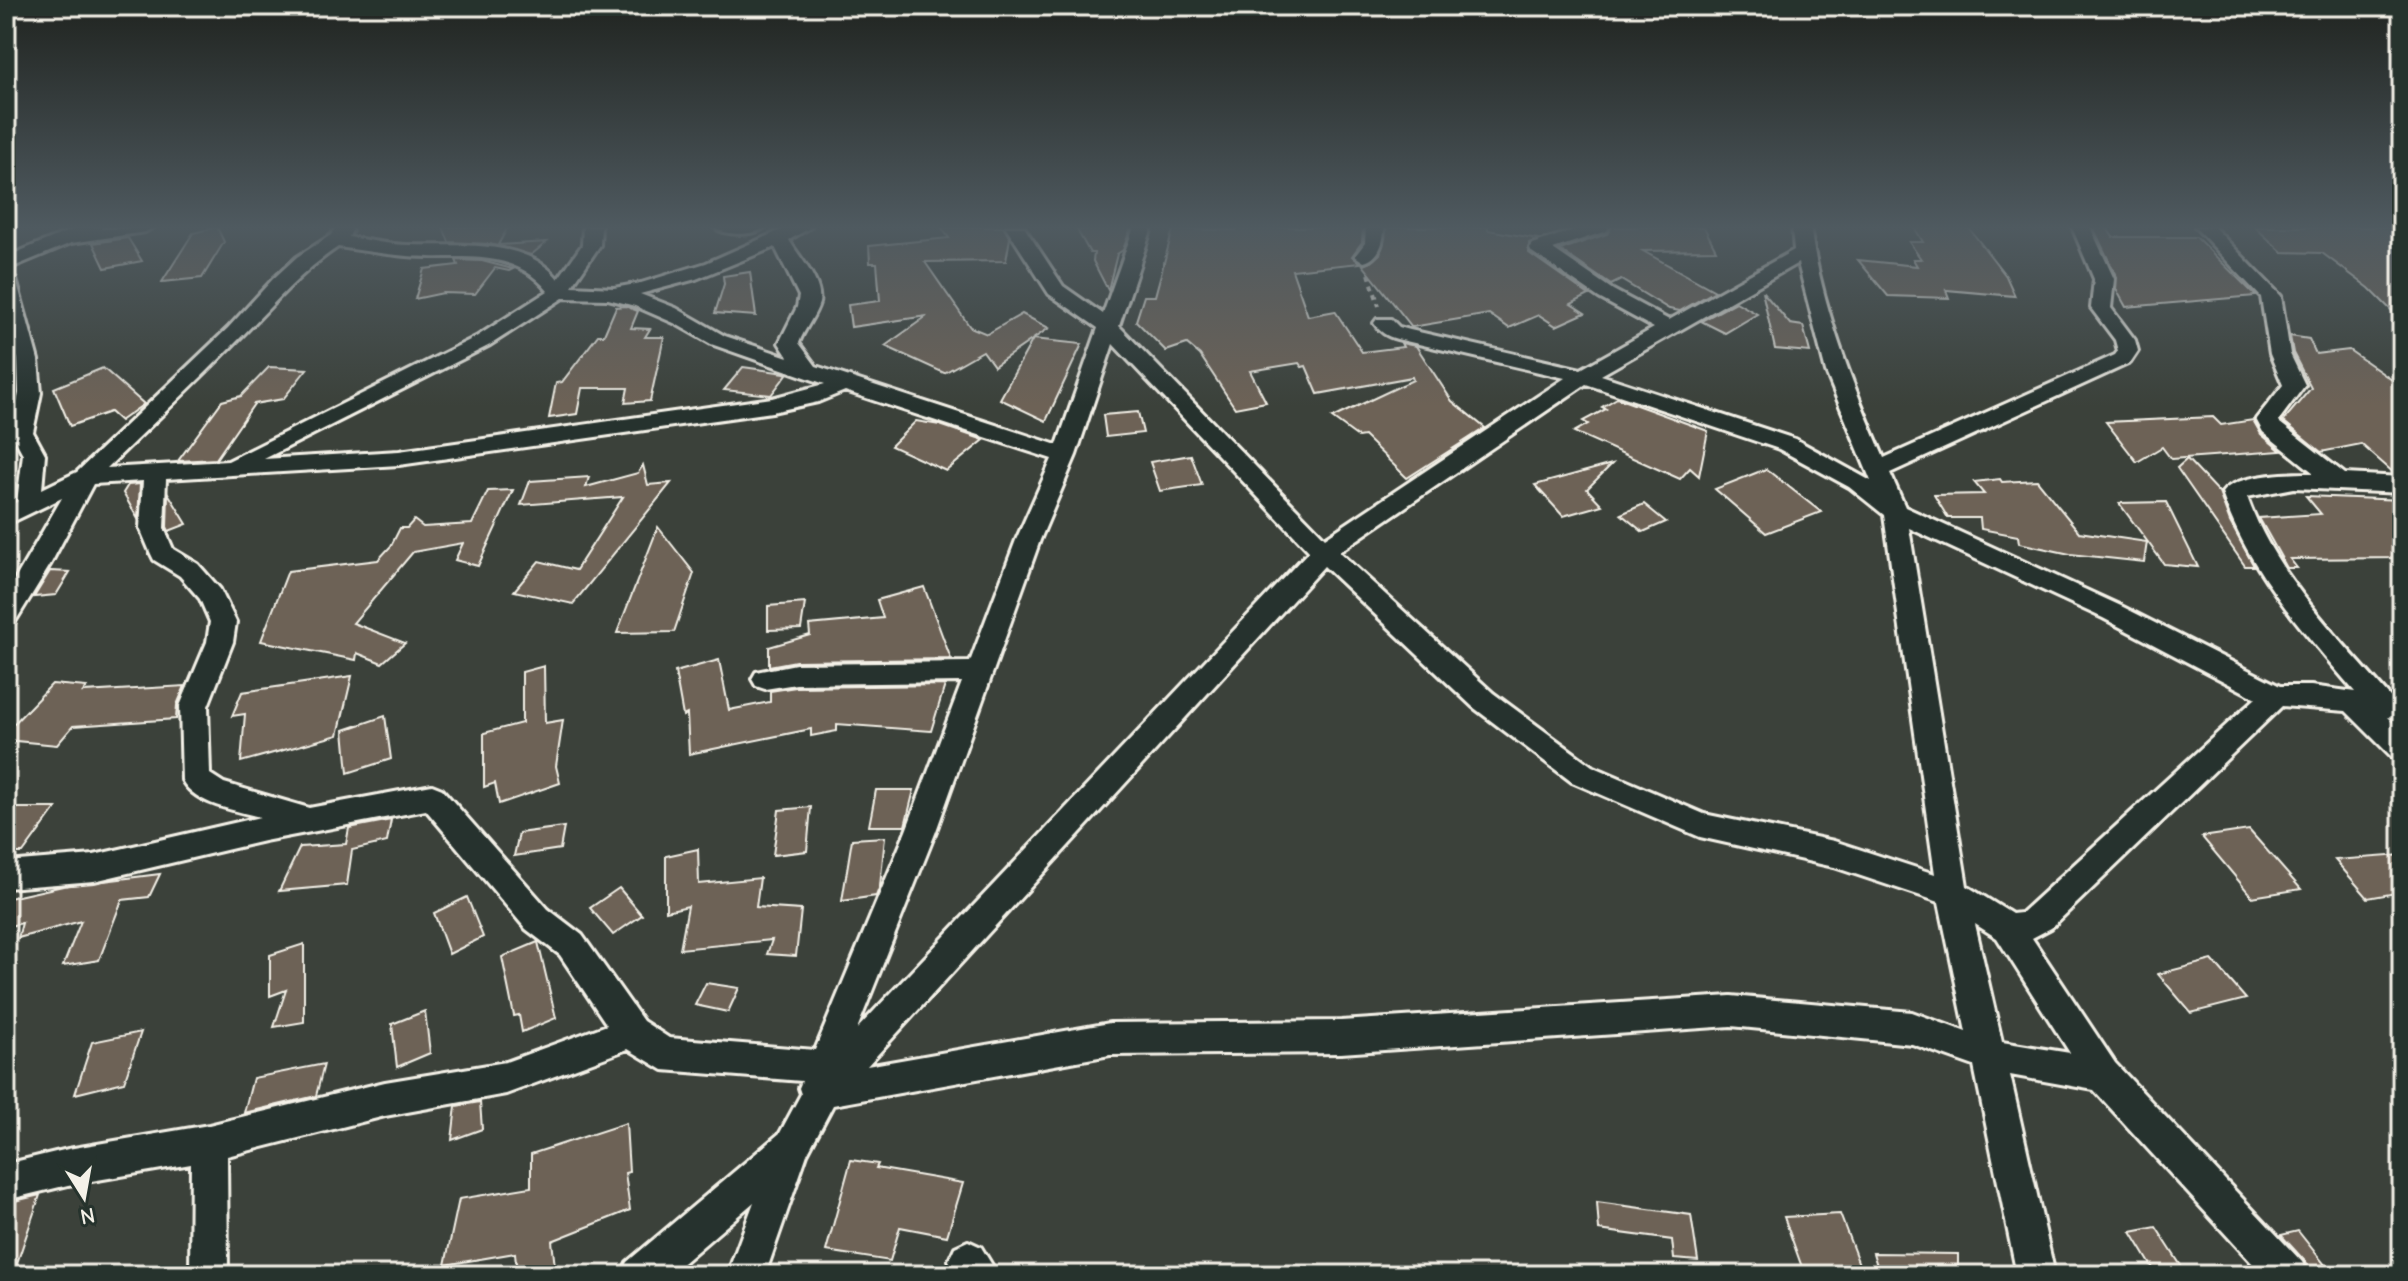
<svg xmlns="http://www.w3.org/2000/svg" width="2408" height="1281" viewBox="0 0 2408 1281" font-family="'Comic Neue',sans-serif">
<style>
.building{fill:#6d6257;stroke:#f4f1e8;stroke-width:2}
.lines{fill:none;stroke-linecap:round;stroke-linejoin:round}
.minor-casing{stroke:#f4f1e8;stroke-width:6}
.path{stroke:#f4f1e8;stroke-width:4;stroke-dasharray:5 5;stroke-linecap:butt}
.minor{fill:#26332d;fill-rule:evenodd}
</style>
<rect width="100%" height="100%" fill="#3b413a"/>
<filter id="ink" filterUnits="userSpaceOnUse"><feTurbulence type="fractalNoise" baseFrequency=".0125" numOctaves="2"/><feDisplacementMap in="SourceGraphic" scale="16" xChannelSelector="R" yChannelSelector="G"/><feConvolveMatrix kernelMatrix="1 2 1 2 8 2 1 2 1" color-interpolation-filters="sRGB"/></filter>
<g filter="url(#ink)">
<g class="building">
<polygon points="217,227 224,242 202,278 162,282 193,233"/>
<polygon points="443,227 508,227 498,245 547,242 531,255 490,244 449,242"/>
<polygon points="941,227 1003,227 1010,238 1006,261 925,262 970,327 987,334 1022,314 1049,328 1033,339 1082,344 1046,421 1000,399 1033,339 994,366 983,351 944,373 885,346 927,316 851,327 848,305 880,301 877,263 870,263 869,246 949,238"/>
<polygon points="1094,227 1131,227 1123,250 1117,254 1108,290 1093,261 1094,253 1090,253 1077,230"/>
<polygon points="1235,227 1363,227 1362,242 1352,256 1360,263 1292,270 1308,316 1335,311 1362,352 1403,347 1401,343 1416,346 1452,401 1485,428 1407,478 1364,436 1358,437 1332,418 1413,380 1412,377 1318,394 1306,366 1302,367 1299,363 1250,371 1266,402 1235,408 1200,355 1187,344 1166,351 1136,321 1144,296 1155,296 1173,229 1236,230"/>
<polygon points="1387,227 1488,227 1488,230 1539,239 1529,243 1529,253 1589,295 1571,304 1585,313 1556,326 1539,315 1509,328 1489,314 1412,327 1363,265 1371,262 1380,254"/>
<polygon points="1612,227 1704,227 1716,250 1643,251 1715,291 1680,311 1669,309 1621,280 1611,285 1560,250 1607,234"/>
<polygon points="1914,227 1968,227 2006,276 2015,296 1946,290 1949,298 1888,296 1858,260 1917,266 1913,259 1921,259 1909,242 1923,242"/>
<polygon points="2093,227 2106,227 2113,237 2196,237 2256,296 2126,307 2116,289 2117,278"/>
<polygon points="2255,227 2391,227 2402,238 2402,321 2369,288 2322,253 2282,252"/>
<polygon points="128,238 142,261 105,268 93,243"/>
<polygon points="456,260 482,261 513,269 509,271 495,268 475,294 443,293 415,299 424,269 458,265"/>
<polygon points="750,272 756,316 715,313 724,284 723,276"/>
<polygon points="1762,291 1790,324 1803,326 1810,352 1775,349"/>
<polygon points="1736,302 1757,314 1725,333 1701,321"/>
<polygon points="625,306 638,311 631,328 650,329 645,337 664,337 650,401 625,403 628,388 582,388 577,414 549,418 556,383 562,382 598,335 604,335 616,307"/>
<polygon points="2290,336 2309,339 2316,354 2349,350 2402,387 2402,474 2395,474 2361,444 2321,452 2283,421 2311,388 2293,353"/>
<polygon points="15,363 16,393 10,421 6,422 6,365"/>
<polygon points="269,367 307,369 283,399 254,404 216,459 178,461 222,401 241,396"/>
<polygon points="743,367 785,373 787,374 771,395 724,390"/>
<polygon points="103,368 144,404 120,421 110,412 70,426 54,388"/>
<polygon points="1617,398 1708,431 1699,476 1690,468 1680,479 1574,432 1588,424 1583,421 1606,409 1602,407"/>
<polygon points="1138,412 1143,433 1106,437 1103,415"/>
<polygon points="2213,417 2221,425 2253,420 2261,434 2281,451 2171,459 2162,447 2137,462 2106,422"/>
<polygon points="916,421 940,425 984,440 946,471 891,446"/>
<polygon points="1191,455 1202,485 1160,491 1150,462"/>
<polygon points="2187,459 2219,493 2230,522 2254,566 2245,566 2177,468"/>
<polygon points="1612,464 1587,489 1602,505 1563,516 1535,485"/>
<polygon points="643,465 648,485 671,483 573,604 514,591 539,561 576,570 623,497 521,505 530,481 589,477 586,487 638,473"/>
<polygon points="1766,469 1821,512 1766,533 1715,489"/>
<polygon points="2000,479 2002,482 2037,480 2079,532 2147,542 2144,562 2070,554 2019,543 2018,536 1981,529 1980,518 1948,518 1934,495 1984,494 1974,482"/>
<polygon points="140,484 138,519 123,493 128,485"/>
<polygon points="513,490 478,566 455,560 463,543 413,552 353,623 405,643 382,663 357,653 356,660 261,641 288,571 378,560 391,546 400,528 407,528 414,520 423,527 472,524 488,491"/>
<polygon points="168,493 187,524 169,531 167,527"/>
<polygon points="2306,496 2402,500 2402,558 2290,559 2297,568 2287,568 2259,518 2321,514"/>
<polygon points="2166,502 2198,567 2164,564 2119,503"/>
<polygon points="1644,504 1666,522 1643,532 1621,514"/>
<polygon points="658,527 694,573 674,632 617,633"/>
<polygon points="50,571 70,572 56,595 34,597"/>
<polygon points="924,587 951,659 796,661 769,666 769,647 810,635 809,625 883,618 877,600"/>
<polygon points="805,603 801,629 768,630 768,606"/>
<polygon points="719,660 729,710 770,702 770,691 796,687 945,685 931,731 837,724 837,731 811,736 811,729 689,754 687,714 683,716 675,672"/>
<polygon points="544,666 545,723 563,720 556,766 560,783 499,804 495,783 484,787 484,733 522,723 522,672"/>
<polygon points="352,676 338,735 241,762 245,714 232,716 242,692"/>
<polygon points="52,684 87,687 83,692 185,686 177,705 176,719 73,726 57,745 6,740 6,732"/>
<polygon points="385,716 391,759 348,773 344,730"/>
<polygon points="876,790 914,790 905,826 869,826"/>
<polygon points="811,807 807,851 773,855 779,810"/>
<polygon points="6,808 56,808 23,853 6,853"/>
<polygon points="391,820 387,842 352,850 347,885 279,891 300,847 346,844 349,828"/>
<polygon points="564,827 560,849 514,856 519,833"/>
<polygon points="2249,830 2301,889 2252,897 2202,837"/>
<polygon points="885,837 880,886 876,896 842,901 852,839"/>
<polygon points="698,849 699,884 760,878 756,907 801,910 796,956 767,954 772,940 680,949 688,906 666,911 666,856"/>
<polygon points="2402,855 2402,892 2368,898 2335,860"/>
<polygon points="160,874 149,897 122,900 99,960 63,966 81,921 18,938 22,923 6,927 9,898 63,886"/>
<polygon points="619,888 642,915 613,935 590,908"/>
<polygon points="467,897 483,937 449,954 434,913"/>
<polygon points="538,942 556,1018 522,1032 519,1015 514,1016 502,957"/>
<polygon points="304,944 304,1022 274,1027 286,990 270,996 270,955"/>
<polygon points="2212,960 2246,999 2191,1013 2158,974"/>
<polygon points="706,983 739,988 728,1012 695,1005"/>
<polygon points="425,1011 430,1053 397,1067 392,1024"/>
<polygon points="141,1032 124,1082 75,1094 92,1042"/>
<polygon points="324,1064 316,1096 244,1113 253,1078"/>
<polygon points="480,1102 482,1129 452,1140 456,1106"/>
<polygon points="626,1123 629,1172 625,1173 630,1210 552,1241 556,1275 517,1275 515,1253 445,1265 459,1199 531,1187 531,1154"/>
<polygon points="851,1160 878,1164 876,1168 963,1183 947,1236 900,1227 890,1261 826,1251"/>
<polygon points="40,1195 13,1275 6,1275 6,1203"/>
<polygon points="1597,1202 1691,1215 1698,1261 1674,1259 1672,1240 1599,1230"/>
<polygon points="1840,1214 1860,1267 1803,1270 1784,1217"/>
<polygon points="2156,1227 2187,1275 2157,1275 2131,1232"/>
<polygon points="2298,1231 2325,1265 2309,1269 2304,1260 2281,1235"/>
<polygon points="1873,1253 1958,1254 1958,1275 1880,1275"/>
</g>
<g class="lines">
<g class="minor-casing">
<g id="minor">
<polygon points="78,227 102,227 101,229 154,227 145,232 71,243 6,270 6,257"/>
<path d="M336,227H350L352,230L349,237C369,240 390,245 411,245C458,247 524,237 558,279L582,245L583,227H601L600,245L572,286L614,288L641,283L706,263L788,227H811L789,240C799,257 823,282 819,303C815,317 804,329 799,343L816,366L1057,445L1098,328L1049,294L1006,227H1024L1063,286L1103,314L1134,227H1152L1119,326L1325,538L1565,378L1397,339C1386,336 1380,332 1374,323L1377,319H1391L1399,327L1410,330L1581,369L1654,328L1599,298L1532,252L1530,248L1532,244L1583,227H1609L1606,231L1553,249L1613,290L1669,320L1794,250L1792,227H1810C1822,307 1852,384 1884,458L2115,355L2118,351L2115,340L2091,308L2094,279L2072,227H2090L2114,279L2111,308L2135,340L2138,351L2130,363L1890,473L1905,507L2121,606L2280,686H2311L2355,692C2303,631 2248,570 2222,493C2235,474 2292,473 2314,473L2263,432L2256,419L2283,385L2270,354L2261,297L2195,227H2214L2281,296L2290,354L2305,385L2279,420L2280,423L2345,474L2402,477V493L2294,488L2247,497C2275,575 2337,636 2390,697L2402,699V719L2387,717L2402,732V760L2392,757L2346,711L2282,706L2051,928L2032,938L2115,1063L2302,1262L2308,1275H2263L2094,1090L2010,1075L2055,1275H2017L1974,1066L1912,1044L1731,1026L1341,1053L1110,1055L833,1105L807,1154L765,1275H727L754,1202L669,1275H621L627,1262L780,1133L801,1094L799,1088L802,1081L663,1070L628,1049L506,1094L385,1116L227,1156L228,1275H190L191,1164L68,1185L6,1200V1164L68,1149L209,1125L385,1082L506,1062L607,1025L560,955L526,929L426,810L264,841L94,881L6,888V862L94,855L260,817C235,810 195,805 182,780L180,706L207,642L210,622L200,599L180,576L154,560L151,554L140,528L143,481L93,484L50,565L15,622L6,625V595L62,498L6,525V507L17,502L23,454L11,432L19,393L18,360L6,316V273L16,279L38,360L41,393L33,432L45,454L42,489L77,472L228,328L273,279L297,257L331,235ZM338,247C361,250 384,254 407,256C457,261 511,245 548,291L476,337L228,461L107,468C151,425 196,383 239,339C272,306 299,273 338,247ZM775,247L799,296L797,307L779,343L788,357L725,336L676,308L640,294L696,279ZM1798,263L1826,372L1871,481L1795,439L1601,375ZM563,298L608,299L635,306L674,323L711,344L825,384L772,398L399,451L264,459L490,345ZM1113,344L1309,551L857,1029L936,831L1040,540L1076,455ZM1586,384L1779,449L1849,487L1884,515L1935,874L1834,841L1704,814L1592,766L1493,693L1339,552ZM845,391L1052,459L1016,540L970,662L796,664L756,672L752,679L756,686L765,689L796,684L962,682L906,831L815,1050L669,1038L643,1021L582,935L548,909L442,789L432,785L309,808L224,783L210,774L208,706L233,642L236,622L220,589L198,564L173,549L164,528L166,479L399,465L772,412L818,402ZM1909,528L2103,618L2256,698L2021,913L2012,914L1967,886ZM1324,566L1473,707L1572,782L1700,837L1834,867L1939,902L1966,1032L1912,1012L1731,996L1341,1021L1110,1023L867,1066ZM1975,924L1997,938L2070,1053L2002,1042Z"/>
<path d="M714,227H765C755,236 724,236 714,227Z"/>
<path d="M1366,227H1384C1384,241 1380,258 1364,262L1355,256L1365,243Z"/>
<polygon points="968,1241 981,1247 998,1275 956,1275 949,1260 955,1247"/>
</g>
</g>
<polyline class="path" points="1369,274 1379,306"/>
<use href="#minor" class="minor"/>
</g>
</g>
<linearGradient id="sky" x2="0" y2="1"><stop stop-color="#202420"/><stop offset="0.56" stop-color="#4f5a60"/><stop offset="1" stop-color="#4f5a60" stop-opacity="0"/></linearGradient>
<rect width="2408" height="406" fill="url(#sky)"/>
<rect width="2408" height="1281" fill="none" stroke="#26332d" stroke-width="32"/>
<rect x="16" y="16" width="2376" height="1249" fill="none" stroke="#f4f1e8" stroke-width="3" filter="url(#ink)"/>
<g transform="translate(84 1197) rotate(169)" stroke="#26332d" stroke-width="6" paint-order="stroke">
<path d="M0-6L14 30L0 20L-14 30Z" fill="#f4f1e8"/>
<text y="-12" font-size="22" font-weight="bold" text-anchor="middle" fill="#f4f1e8">N</text>
</g>
</svg>
